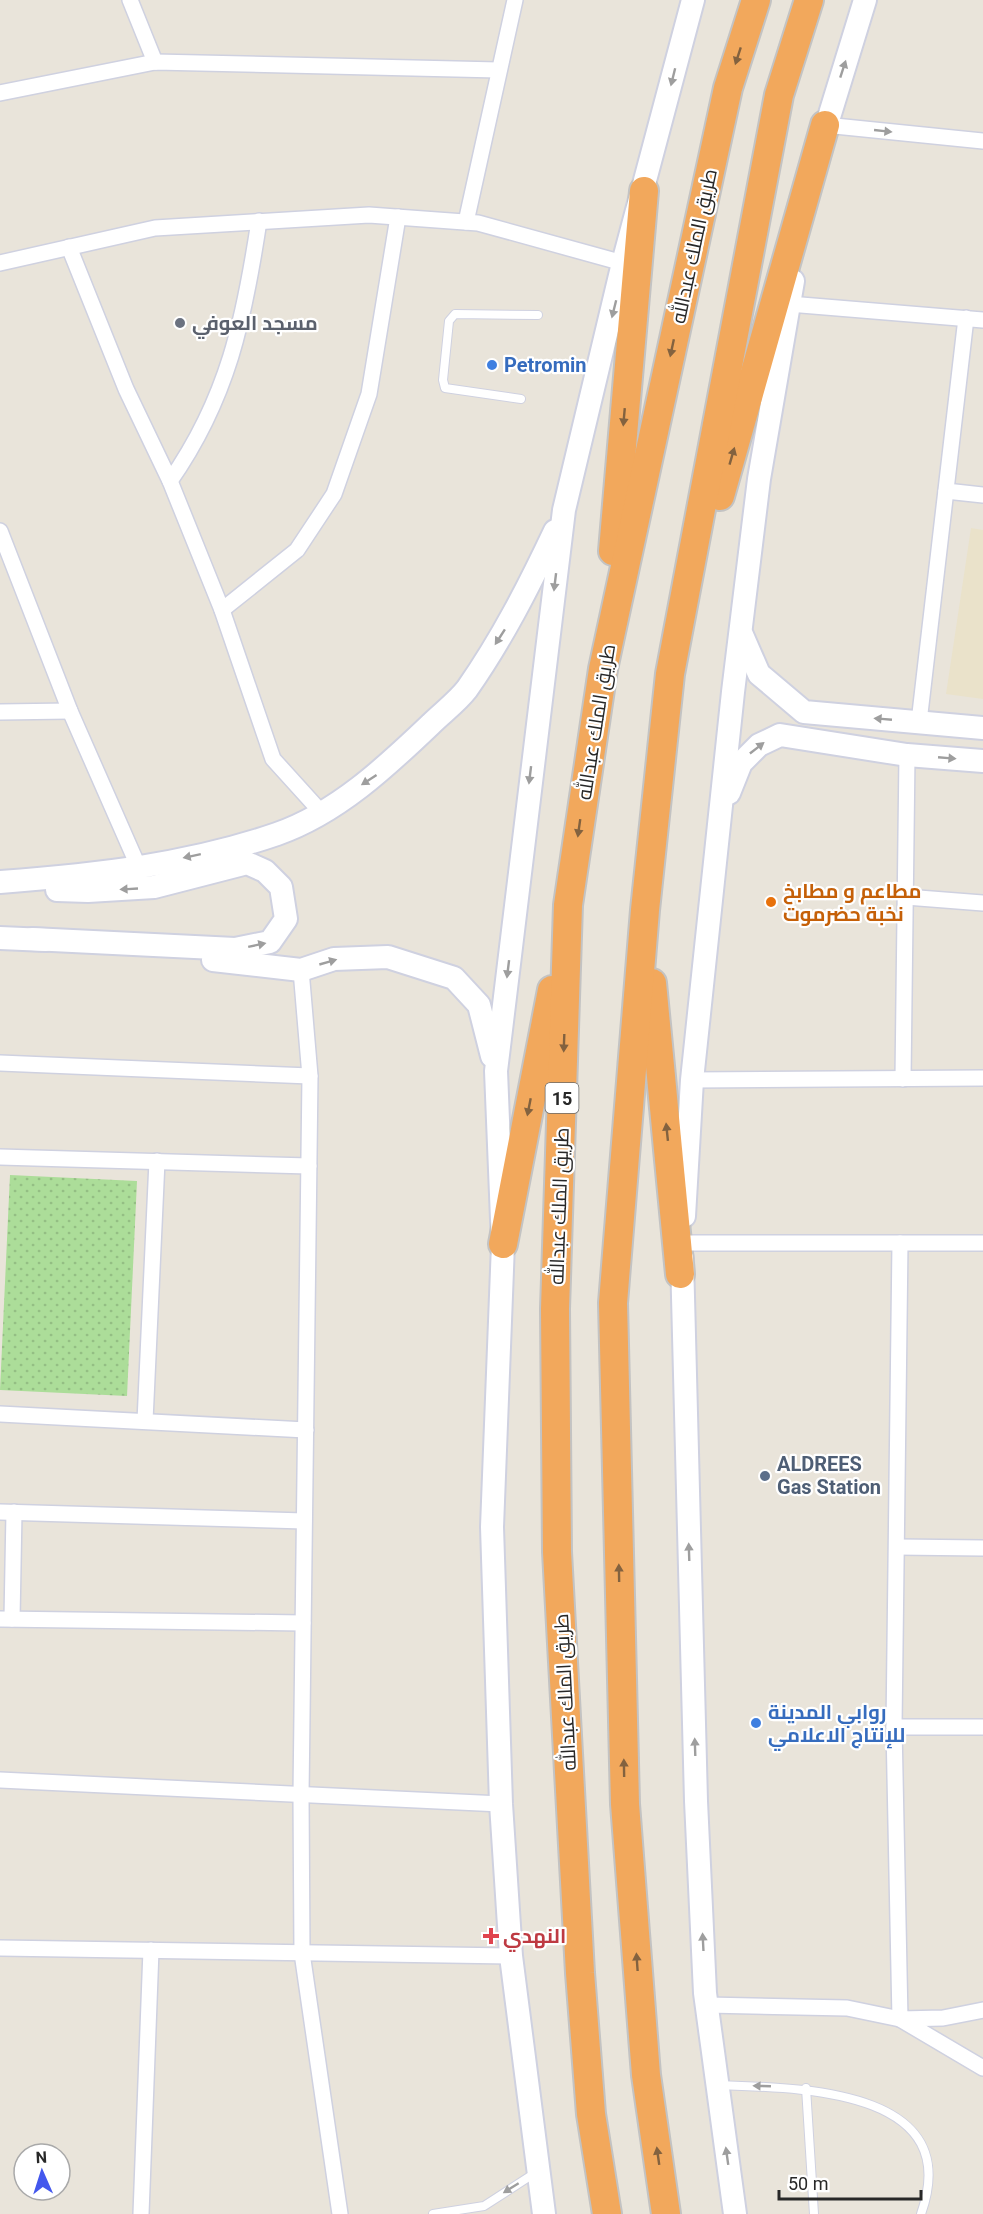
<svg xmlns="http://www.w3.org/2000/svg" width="983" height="2214" viewBox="0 0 983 2214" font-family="Roboto,Cairo,sans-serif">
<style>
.education{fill:#eae2ca}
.park{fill:url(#park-dots)}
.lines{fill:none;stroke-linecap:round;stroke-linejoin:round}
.lane-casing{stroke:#cfd1e0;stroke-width:10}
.street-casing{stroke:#cfd1e0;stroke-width:18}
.secondary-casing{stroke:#cfd1e0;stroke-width:26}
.highway-casing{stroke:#c3c3c3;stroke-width:32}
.lane{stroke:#fff;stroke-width:8}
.street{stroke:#fff;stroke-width:15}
.secondary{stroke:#fff;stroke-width:22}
.highway{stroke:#f2a85c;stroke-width:28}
.oneway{fill:#83623f}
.oneway2{fill:#9e9e9e}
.worship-dot{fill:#6b7280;stroke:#fff;stroke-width:2}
.shop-dot{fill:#3f7fe0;stroke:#fff;stroke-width:2}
.food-dot{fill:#e8710a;stroke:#fff;stroke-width:2}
.service-dot{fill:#5c6f8a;stroke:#fff;stroke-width:2}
.health-dot{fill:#e0444e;stroke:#fff;stroke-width:2}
.labels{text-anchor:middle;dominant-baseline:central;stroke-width:4.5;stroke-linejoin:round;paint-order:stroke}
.shield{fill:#fff;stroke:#686868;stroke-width:1.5}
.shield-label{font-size:18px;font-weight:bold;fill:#282828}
.street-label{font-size:20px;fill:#282828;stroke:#fff}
.worship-label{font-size:20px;font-weight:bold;fill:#5b616d;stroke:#fff;text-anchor:start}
.shop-label{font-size:20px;font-weight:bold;fill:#366cbe;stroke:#fff;text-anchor:start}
.food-label{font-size:20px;font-weight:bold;fill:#c56008;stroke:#fff;text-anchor:start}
.service-label{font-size:20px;font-weight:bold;fill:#4e5e75;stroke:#fff;text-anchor:start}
.health-label{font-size:20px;font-weight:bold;fill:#be3a42;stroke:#fff;text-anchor:start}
</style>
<defs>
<pattern id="park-dots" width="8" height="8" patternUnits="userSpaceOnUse" patternTransform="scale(1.5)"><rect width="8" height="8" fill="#acdd99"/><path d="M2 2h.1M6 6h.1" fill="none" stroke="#94be84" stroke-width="1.8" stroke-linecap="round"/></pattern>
</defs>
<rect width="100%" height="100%" fill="#e9e4da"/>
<polygon class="education" points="971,528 983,530 983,699 946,694"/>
<polygon class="park" points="10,1175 137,1181 127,1396 0,1390"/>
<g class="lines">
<g class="lane-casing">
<g id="lane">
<polyline points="521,399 445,388 443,380 449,321 455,314 538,315"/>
<path d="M719,2085C798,2088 966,2088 921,2214"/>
<polyline points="806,2088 814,2214"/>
<polyline points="433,2214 484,2206 535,2173"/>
</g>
</g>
<g class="street-casing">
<g id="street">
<polyline points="130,0 155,62"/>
<polyline points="0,93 155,62 498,70"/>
<polyline points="825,125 983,141"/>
<polyline points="466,222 515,0"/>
<polyline points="69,247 126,389 170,481 222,610 273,759 321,812"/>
<polyline points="0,263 155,228 369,215 478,223 623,263"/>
<polyline points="789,304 983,320"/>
<path d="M170,481C228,398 244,320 259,221"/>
<polyline points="946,491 983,495"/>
<polyline points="0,531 70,711 139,868"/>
<polyline points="222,610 297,550 334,494 369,394 398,217"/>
<polyline points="0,712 70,711"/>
<polyline points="919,722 966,318"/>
<polyline points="906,897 983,903"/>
<polyline points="301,970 310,1076 301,1795 302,1953 340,2214"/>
<polyline points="0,1063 310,1076"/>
<polyline points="903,1079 907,755"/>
<polyline points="692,1080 983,1078"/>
<polyline points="0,1157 309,1166"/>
<polyline points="683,1243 983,1243"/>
<polyline points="900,1243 894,1727 900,2019 943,2018 983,2010"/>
<polyline points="0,1414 306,1430"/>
<polyline points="145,1421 157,1161"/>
<polyline points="0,1512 304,1521"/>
<polyline points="897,1547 983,1548"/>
<polyline points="0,1619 303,1623"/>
<polyline points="12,1619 14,1512"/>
<polyline points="894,1727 983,1727"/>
<polyline points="0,1780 501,1804"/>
<polyline points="0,1948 511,1956"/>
<polyline points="707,2005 847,2008 900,2019 983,2068"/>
<polyline points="141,2214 151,1950"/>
</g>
</g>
<g class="secondary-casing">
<g id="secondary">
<polyline points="822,140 865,0"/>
<polyline points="742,635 759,674 804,712 983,728"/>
<polyline points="729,793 741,763 759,745 780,735 907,755 983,761"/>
<path d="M0,882C93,875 187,865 277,834C337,813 386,767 431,724C442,713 457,702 467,689C502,639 529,586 555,531"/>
<polyline points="0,938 46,940"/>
<polyline points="32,939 235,949 270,942 286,919 281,887 265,871 247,863 154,887 88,891 57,890"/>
<polyline points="213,960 301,970 334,959 388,957 454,978 479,1005 492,1056"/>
<polyline points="684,1216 692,1080 733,692 759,479 793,281"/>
<polyline points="682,1258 696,1801 705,1993 735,2214"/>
<polyline points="544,2214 511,1956 501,1804 492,1527 503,1244 496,1071 564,510 623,263 693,0"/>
</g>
</g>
<g class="highway-casing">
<g id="highway">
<polyline points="720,496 825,125"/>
<polyline points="613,551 644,191"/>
<polyline points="652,983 680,1274"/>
<polyline points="503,1244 552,990"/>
<polyline points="607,2214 591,2114 580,1973 557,1552 555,1309 568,905 603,669 728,88 756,0"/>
<polyline points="666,2214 646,2075 625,1804 613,1303 645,910 670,674 779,95 809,0"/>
</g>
</g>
<use href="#lane" class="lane"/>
<use href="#street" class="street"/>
<use href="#secondary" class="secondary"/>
<use href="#highway" class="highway"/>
</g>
<defs><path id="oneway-solid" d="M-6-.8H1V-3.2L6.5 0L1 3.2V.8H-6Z" transform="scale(1.5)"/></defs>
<g class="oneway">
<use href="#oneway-solid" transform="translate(738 56) rotate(108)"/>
<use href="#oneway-solid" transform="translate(672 348) rotate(102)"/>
<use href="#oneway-solid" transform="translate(624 417) rotate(95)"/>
<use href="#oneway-solid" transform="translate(732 456) rotate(-74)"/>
<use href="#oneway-solid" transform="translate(579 828) rotate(98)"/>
<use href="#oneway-solid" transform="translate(564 1043) rotate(92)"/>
<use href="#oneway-solid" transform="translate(529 1107) rotate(101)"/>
<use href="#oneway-solid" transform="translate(667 1132) rotate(-96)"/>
<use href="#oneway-solid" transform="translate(619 1573) rotate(-91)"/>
<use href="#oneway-solid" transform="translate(624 1768) rotate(-91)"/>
<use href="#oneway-solid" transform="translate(637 1962) rotate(-94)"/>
<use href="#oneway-solid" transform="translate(658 2156) rotate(-98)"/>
</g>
<g class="oneway2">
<use href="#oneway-solid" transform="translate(843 69) rotate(-72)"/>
<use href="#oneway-solid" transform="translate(673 77) rotate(104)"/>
<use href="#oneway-solid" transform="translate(883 131) rotate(6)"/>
<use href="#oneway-solid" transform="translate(614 309) rotate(104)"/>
<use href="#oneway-solid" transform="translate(555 582) rotate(97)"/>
<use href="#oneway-solid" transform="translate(500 637) rotate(123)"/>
<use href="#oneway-solid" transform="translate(883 719) rotate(-175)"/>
<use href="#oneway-solid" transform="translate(757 748) rotate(-38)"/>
<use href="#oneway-solid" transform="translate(947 758) rotate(5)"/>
<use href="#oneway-solid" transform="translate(530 775) rotate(97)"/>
<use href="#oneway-solid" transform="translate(369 780) rotate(147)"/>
<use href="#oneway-solid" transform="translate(192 856) rotate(168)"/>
<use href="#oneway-solid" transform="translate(129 889) rotate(177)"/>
<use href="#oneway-solid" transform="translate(257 945) rotate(-12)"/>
<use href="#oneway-solid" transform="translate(328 962) rotate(-16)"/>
<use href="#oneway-solid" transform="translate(508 969) rotate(97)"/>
<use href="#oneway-solid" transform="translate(689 1552) rotate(-92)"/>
<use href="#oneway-solid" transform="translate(695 1747) rotate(-92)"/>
<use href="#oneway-solid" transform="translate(703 1942) rotate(-93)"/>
<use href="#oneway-solid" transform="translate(762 2086) rotate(-178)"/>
<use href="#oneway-solid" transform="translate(727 2156) rotate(-98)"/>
<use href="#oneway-solid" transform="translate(511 2188) rotate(148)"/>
</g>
<circle class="worship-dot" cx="180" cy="323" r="6"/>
<g class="shop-dot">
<circle cx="492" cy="365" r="6"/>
<circle cx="756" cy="1723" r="6"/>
</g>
<circle class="food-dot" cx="771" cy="902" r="6"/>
<circle class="service-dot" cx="765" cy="1476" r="6"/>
<path class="health-dot" d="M488 1927h6v6h6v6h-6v6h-6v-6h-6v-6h6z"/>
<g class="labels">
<rect class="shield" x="545.5" y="1083" width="33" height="30" rx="4.5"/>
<g class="shield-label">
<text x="562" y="1098">15</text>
</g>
<g class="street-label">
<text transform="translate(694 246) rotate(-78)">طريق الملك عبدالله</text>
<text transform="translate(596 722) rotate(-81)">طريق الملك عبدالله</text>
<text transform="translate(559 1206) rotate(-88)">طريق الملك عبدالله</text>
<text transform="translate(565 1692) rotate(-93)">طريق الملك عبدالله</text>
</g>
<g class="worship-label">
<text x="192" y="323">مسجد العوفي</text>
</g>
<g class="shop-label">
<text x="504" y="365">Petromin</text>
<text x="768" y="1712">روابي المدينة<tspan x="768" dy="23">للإنتاج الاعلامي</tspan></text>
</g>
<g class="food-label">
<text x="783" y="891">مطاعم و مطابخ<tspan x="783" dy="23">نخبة حضرموت</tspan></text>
</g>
<g class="service-label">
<text x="777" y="1464">ALDREES<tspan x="777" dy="23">Gas Station</tspan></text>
</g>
<g class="health-label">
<text x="503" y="1936">النهدي</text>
</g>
</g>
<g transform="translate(42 2172) rotate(357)"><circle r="28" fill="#ffffff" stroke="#a9a9a9" stroke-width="1.5"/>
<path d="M0-4.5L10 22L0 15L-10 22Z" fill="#4357ed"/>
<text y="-9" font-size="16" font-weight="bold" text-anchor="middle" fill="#282828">N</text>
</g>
<path d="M779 2190v9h142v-9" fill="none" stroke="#282828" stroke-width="3"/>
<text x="788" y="2190" font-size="18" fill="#282828" stroke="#ffffff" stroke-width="4.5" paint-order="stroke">50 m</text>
</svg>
